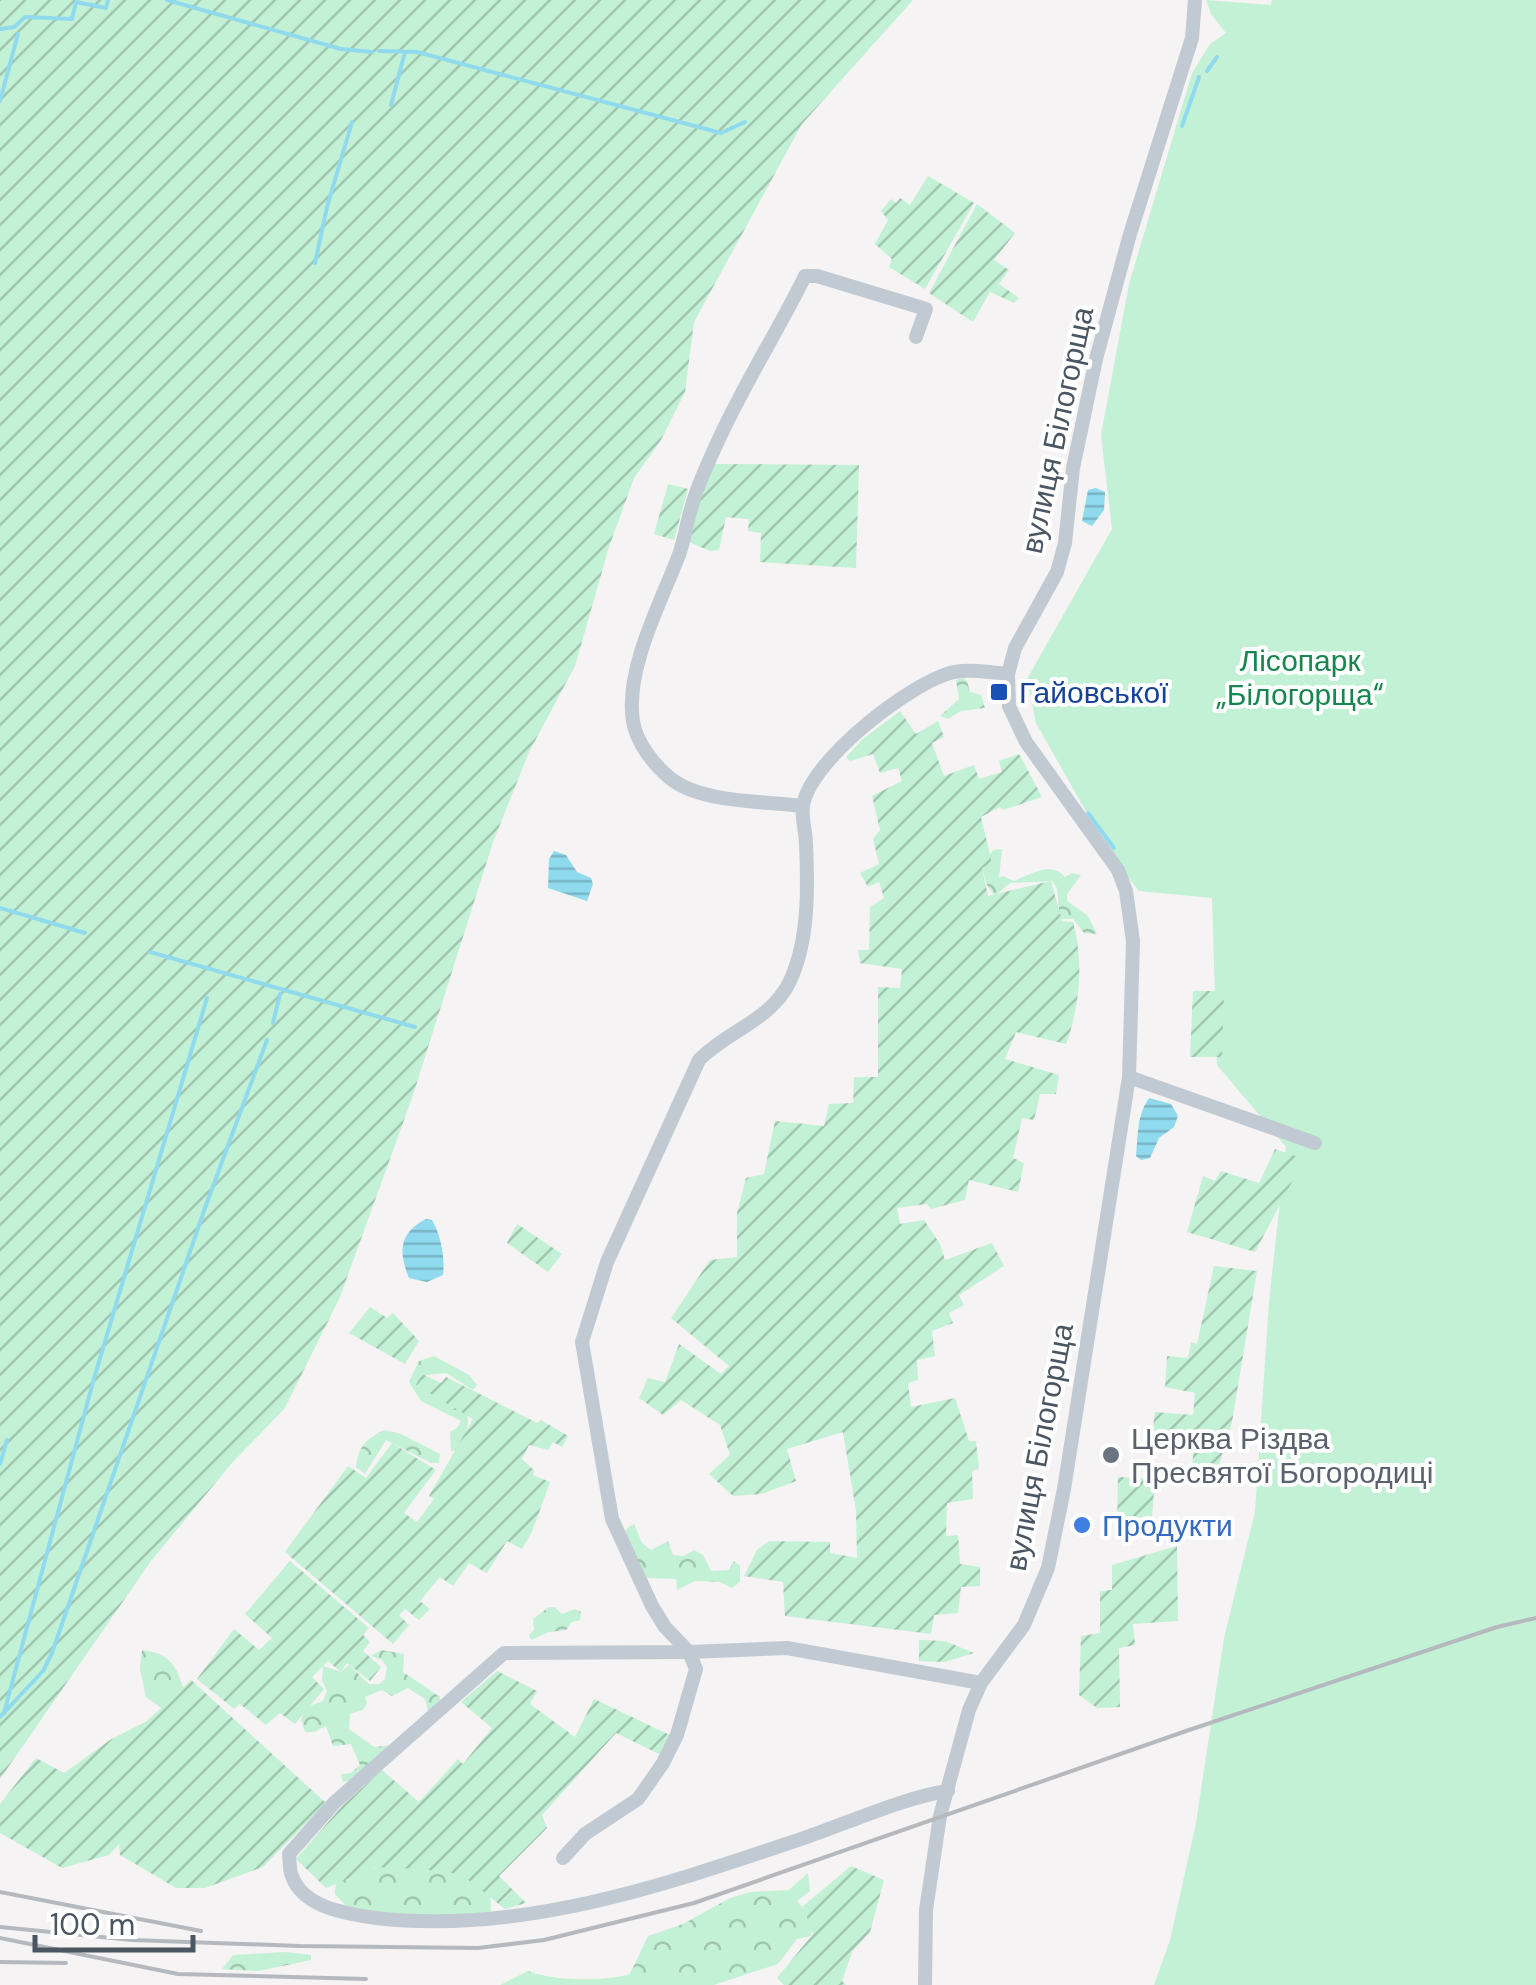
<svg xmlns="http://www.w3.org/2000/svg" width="1536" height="1985" viewBox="0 0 1536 1985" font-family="'DM Sans',sans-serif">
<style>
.forest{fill:url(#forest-crowns)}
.park{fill:#c3f1d5}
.garden{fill:url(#garden-furrows)}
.water{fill:url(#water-rules)}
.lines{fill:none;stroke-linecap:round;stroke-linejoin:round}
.stream{stroke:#90daee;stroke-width:4}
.minor{stroke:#c1cad2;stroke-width:14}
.rail{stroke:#b5b8bd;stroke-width:4}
.transit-dot{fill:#1a4fb4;stroke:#fff;stroke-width:4}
.worship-dot{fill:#6b7280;stroke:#fff;stroke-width:4}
.shop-dot{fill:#3f7fe0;stroke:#fff;stroke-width:4}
.labels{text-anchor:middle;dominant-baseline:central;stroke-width:8;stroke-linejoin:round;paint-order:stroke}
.street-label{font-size:30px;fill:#4a5661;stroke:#fff}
.park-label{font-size:30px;fill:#17864f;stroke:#fff}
.transit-label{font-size:30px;fill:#164399;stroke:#fff;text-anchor:start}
.worship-label{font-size:30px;fill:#5b616d;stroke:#fff;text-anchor:start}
.shop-label{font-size:30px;fill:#366cbe;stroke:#fff;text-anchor:start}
</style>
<defs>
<pattern id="forest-crowns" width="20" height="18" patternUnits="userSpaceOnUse" patternTransform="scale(2.5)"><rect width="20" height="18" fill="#c3f1d5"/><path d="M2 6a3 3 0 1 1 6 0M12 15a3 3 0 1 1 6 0" fill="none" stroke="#a0c6b0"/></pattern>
<pattern id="garden-furrows" width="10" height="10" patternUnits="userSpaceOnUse" patternTransform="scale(2.5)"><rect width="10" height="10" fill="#c3f1d5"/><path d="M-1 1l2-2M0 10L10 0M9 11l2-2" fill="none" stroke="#a0c6b0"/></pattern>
<pattern id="water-rules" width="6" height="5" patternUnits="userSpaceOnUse" patternTransform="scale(2.5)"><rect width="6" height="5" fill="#90daee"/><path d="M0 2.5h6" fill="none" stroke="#78b4c4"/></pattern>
</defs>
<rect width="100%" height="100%" fill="#f5f3f3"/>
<g class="forest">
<polygon points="963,678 967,681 970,692 981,695 985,708 961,711 948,719 940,716 959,699 956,680"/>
<path d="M1002,849L999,878L1003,876L1014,881C1031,874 1051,861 1065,877L1072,873L1081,875L1067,894V901L1088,916L1097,934L1084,933L1073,919H1060L1057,888L1052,881L1010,883L995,896L987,885L982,868L993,850Z"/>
<path d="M434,1356L469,1375L477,1385L473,1390L446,1373L426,1375L420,1383L465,1406C471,1423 467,1434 457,1450L451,1451L450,1432L457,1428L461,1421L421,1401L409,1382L419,1361Z"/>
<path d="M384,1430L401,1434L440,1454L439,1463H431L386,1440L365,1474L356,1467C358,1447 366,1439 384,1430Z"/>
<polygon points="634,1524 642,1543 651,1550 668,1541 673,1555 684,1556 694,1550 703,1555 711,1571 729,1570 734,1561 740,1566 740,1582 732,1588 720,1582 695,1581 677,1590 676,1579 647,1578 624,1537 627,1528"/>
<polygon points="549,1607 555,1607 562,1614 575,1609 581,1612 580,1620 572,1622 566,1630 549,1632 531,1640 529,1635 534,1630 533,1619"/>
<path d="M142,1650C170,1653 177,1666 184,1692L171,1710L161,1708L146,1697L140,1669Z"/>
<polygon points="381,1650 404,1654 403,1672 440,1697 438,1706 429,1715 425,1699 408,1688 392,1696 382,1690 365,1697 367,1703 363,1710 350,1714 349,1729 374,1747 393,1745 362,1778 343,1782 341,1774 351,1773 360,1765 351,1744 333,1746 326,1726 314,1732 305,1732 301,1719 306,1707 323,1701 327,1691 322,1680 323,1666 341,1672 349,1665 369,1684 379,1684 385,1679 387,1667 382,1660 371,1656"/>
<polygon points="385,1866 449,1867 490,1891 491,1911 474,1917 422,1918 347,1907 335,1894 336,1879 346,1873"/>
<path d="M808,1873L810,1891L797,1901L813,1920L811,1936L797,1939L778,1964L714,1985H500L528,1971C553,1981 605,1982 630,1974L648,1936L683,1924L730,1898L750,1892L789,1890Z"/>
<polygon points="286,1952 311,1955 311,1960 258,1971 222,1969 233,1955"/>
</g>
<polygon class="park" points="1206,0 1271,5 1272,0 1536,0 1536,1985 1154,1985 1170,1940 1196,1823 1224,1638 1255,1512 1269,1302 1286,1147 1217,1065 1212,898 1139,891 1110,854 1036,723 1027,679 1112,529 1101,435 1129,284 1192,73 1210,44 1226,33 1211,14"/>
<g class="garden">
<polygon points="0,0 913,0 802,124 694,322 685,392 661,440 634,478 609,547 575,666 529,752 493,842 412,1098 340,1297 285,1408 231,1464 151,1561 0,1779"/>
<polygon points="928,176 974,203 925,289 889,267 892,259 875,244 888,220 881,211 891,199 896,203 900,198 910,205"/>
<polygon points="977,204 1015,233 994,260 1009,270 999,284 1019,298 1014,303 990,292 973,322 929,293"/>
<polygon points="712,464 859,465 856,568 760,562 761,533 748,531 749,519 726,517 719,550 710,551 689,542 698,502"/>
<polygon points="668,484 688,489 674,540 654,534"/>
<path d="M900,711L916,734L938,721L944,737L932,743L944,776L974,765L979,779L1002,772L999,761L1019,754L1042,797L1003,810L1000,807L981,817L992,863L982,868L988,896L1051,881L1062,921L1073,922C1084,962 1080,1006 1066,1044L1016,1032L1005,1059L1059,1075L1056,1094H1040L1034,1120L1022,1118L1013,1158L1024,1163L1018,1192L969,1180L965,1200L931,1209L927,1204L897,1208L900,1224L924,1220L940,1244L945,1260L992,1243L1004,1266L959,1295L964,1305L949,1313L953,1323L932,1331L935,1356L917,1360L918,1380L908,1383L911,1407L955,1398L969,1441H976L979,1469L972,1471L973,1499L947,1503L946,1536L958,1535L960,1564L980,1567V1586L961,1587L958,1613L934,1615L931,1634L785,1616L783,1582L744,1576L757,1550L769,1541L830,1542V1553L857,1558L856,1511L843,1432L787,1449L796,1481L761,1494L733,1496L709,1474L730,1455L720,1425L681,1400L663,1415L639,1398L648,1378L665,1382L679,1344L721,1374L729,1366L671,1318L710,1260L737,1257V1213L746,1178L764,1174L775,1121L824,1126L829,1104L853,1103L854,1077H878V987L900,988L902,969L860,963L858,950H869L870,907L884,898L879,882L868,887L860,873L879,864L873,839L880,830L872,796L902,781L898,768L880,773L873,754L850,761L846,757L863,739Z"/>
<polygon points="1193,991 1224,991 1222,1057 1190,1057"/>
<polygon points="1275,1149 1304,1159 1255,1252 1187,1232 1203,1176 1215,1181 1221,1171 1259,1183"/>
<polygon points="517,1224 562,1254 548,1272 507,1243"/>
<polygon points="1214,1266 1257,1271 1232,1422 1217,1472 1192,1473 1194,1438 1152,1434 1155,1412 1193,1415 1195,1393 1165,1387 1167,1356 1188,1358 1191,1342 1197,1344"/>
<polygon points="370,1307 387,1318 393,1313 419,1341 405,1364 349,1333"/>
<polygon points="422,1374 441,1383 446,1377 537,1423 541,1420 568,1436 562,1447 553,1442 548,1450 529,1445 522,1459 534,1470 533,1475 550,1482 532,1532 522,1549 507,1541 487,1573 469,1563 453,1586 440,1577 420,1601 430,1609 419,1620 405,1609 399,1615 409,1625 393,1644 285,1552 348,1466 366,1478 392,1443 436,1470 404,1513 417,1522 434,1499 429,1496 473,1419 416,1385"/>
<polygon points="1118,1477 1155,1479 1152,1517 1117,1519"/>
<polygon points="1177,1546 1178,1621 1133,1624 1135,1645 1119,1648 1120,1707 1097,1708 1079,1695 1081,1636 1100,1633 1100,1591 1112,1590 1112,1565"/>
<polygon points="290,1561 369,1628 363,1635 370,1642 363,1651 381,1667 370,1681 347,1663 341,1672 328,1661 312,1677 324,1689 295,1724 280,1713 266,1725 240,1704 234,1709 197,1679 234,1629 259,1650 272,1638 245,1614"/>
<polygon points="919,1640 945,1641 974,1653 945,1662 919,1661"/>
<polygon points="497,1671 537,1691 530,1704 575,1737 594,1699 670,1735 663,1756 616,1733 542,1815 547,1828 499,1876 526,1903 505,1909 461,1874 421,1869 376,1867 326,1888 296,1859 342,1806 382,1770 419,1802 458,1759 463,1764 492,1728 461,1702"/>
<polygon points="191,1680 326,1803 263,1867 205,1888 176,1888 120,1855 119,1844 109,1855 62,1868 0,1833 0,1804 36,1758 64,1773 110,1740 147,1721"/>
<polygon points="851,1866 884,1880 870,1932 852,1952 842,1981 846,1985 784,1985 777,1978 813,1934 803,1906"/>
</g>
<g class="water">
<polygon points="1096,488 1105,492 1104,510 1092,526 1082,521 1088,490"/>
<polygon points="554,851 566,855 577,872 591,878 593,884 587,901 548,888 549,859"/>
<path d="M1149,1098L1171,1104L1178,1116L1174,1127L1159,1138L1150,1158L1141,1160L1136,1156C1138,1135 1137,1115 1149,1098Z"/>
<path d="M426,1219L432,1220C441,1235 445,1258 443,1275L427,1282L409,1278C398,1251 399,1233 426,1219Z"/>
</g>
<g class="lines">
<g class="stream">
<polyline points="167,0 341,49 372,52"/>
<polyline points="0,29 14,27 25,17 72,19 76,2 106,8 108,0"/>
<polyline points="379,51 417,52 721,133 745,122"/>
<polyline points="1207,71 1217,57"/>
<polyline points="0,101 18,34"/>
<polyline points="391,105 405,52"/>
<polyline points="1182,126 1199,77"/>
<polyline points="315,263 327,207 352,122"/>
<polyline points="1088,813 1114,848"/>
<polyline points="0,908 85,933"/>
<polyline points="150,952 415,1027"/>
<polyline points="273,1023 280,994"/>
<polyline points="0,1464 7,1440"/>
<polyline points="4,1713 93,1382 207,998"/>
<polyline points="0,1717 43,1671 52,1653 205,1208 267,1040"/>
</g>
<g class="minor">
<path d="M803,806C764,801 700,803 670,778C654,765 636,742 633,721C625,671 659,606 677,560C684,544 686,525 691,509C696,489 705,470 713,452C740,390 776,335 805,276H817L926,309L916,337"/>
<polyline points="1129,1077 1315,1143"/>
<path d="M948,1791C908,1796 845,1824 804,1838C668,1884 522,1935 376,1918C348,1914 303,1908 292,1876C289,1870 290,1860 289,1854L334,1803L504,1653L689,1652L787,1648L981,1683"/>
<path d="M563,1858L585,1834L638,1799L663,1763L677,1735L696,1669L689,1652L665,1627L652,1606L612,1519L582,1342L607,1262L699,1060C728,1030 771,1021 790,981C809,940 808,888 806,844C806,832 801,817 803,806C809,761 912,681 954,672C972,669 990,672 1008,674"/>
<polyline points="925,1985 926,1910 940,1816 969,1710 981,1683 1024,1625 1048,1568 1064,1489 1129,1077 1133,941 1126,891 1118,870 1026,742 1009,706 1008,674 1015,648 1057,572 1065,543 1073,468 1096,359 1130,234 1192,38 1195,0"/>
</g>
<g class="rail">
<polyline points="0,1892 201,1931"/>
<polyline points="0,1927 132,1940 300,1946 478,1948 544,1940 694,1903 1189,1730 1497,1627 1536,1618"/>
<polyline points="0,1938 178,1974 366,1979"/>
<polyline points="0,1962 66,1963"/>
</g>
</g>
<rect class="transit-dot" x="989" y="682" width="20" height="20" rx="5"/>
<circle class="worship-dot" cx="1111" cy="1455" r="10"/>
<circle class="shop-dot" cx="1082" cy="1525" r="10"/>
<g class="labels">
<g class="street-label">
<text transform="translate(1057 430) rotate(-78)">вулиця Білогорща</text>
<text transform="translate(1039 1447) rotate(-79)">вулиця Білогорща</text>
</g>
<g class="park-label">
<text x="1300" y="660">Лісопарк<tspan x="1300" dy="34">„Білогорща“</tspan></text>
</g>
<g class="transit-label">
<text x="1019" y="692">Гайовської</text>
</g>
<g class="worship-label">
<text x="1131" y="1438">Церква Різдва<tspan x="1131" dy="34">Пресвятої Богородиці</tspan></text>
</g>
<g class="shop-label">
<text x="1102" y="1525">Продукти</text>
</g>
</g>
<path d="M35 1935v15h158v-15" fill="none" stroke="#4a5661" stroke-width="5"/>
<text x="50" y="1935" font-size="30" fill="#4a5661" stroke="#ffffff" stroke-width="8" paint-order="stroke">100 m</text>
</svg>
